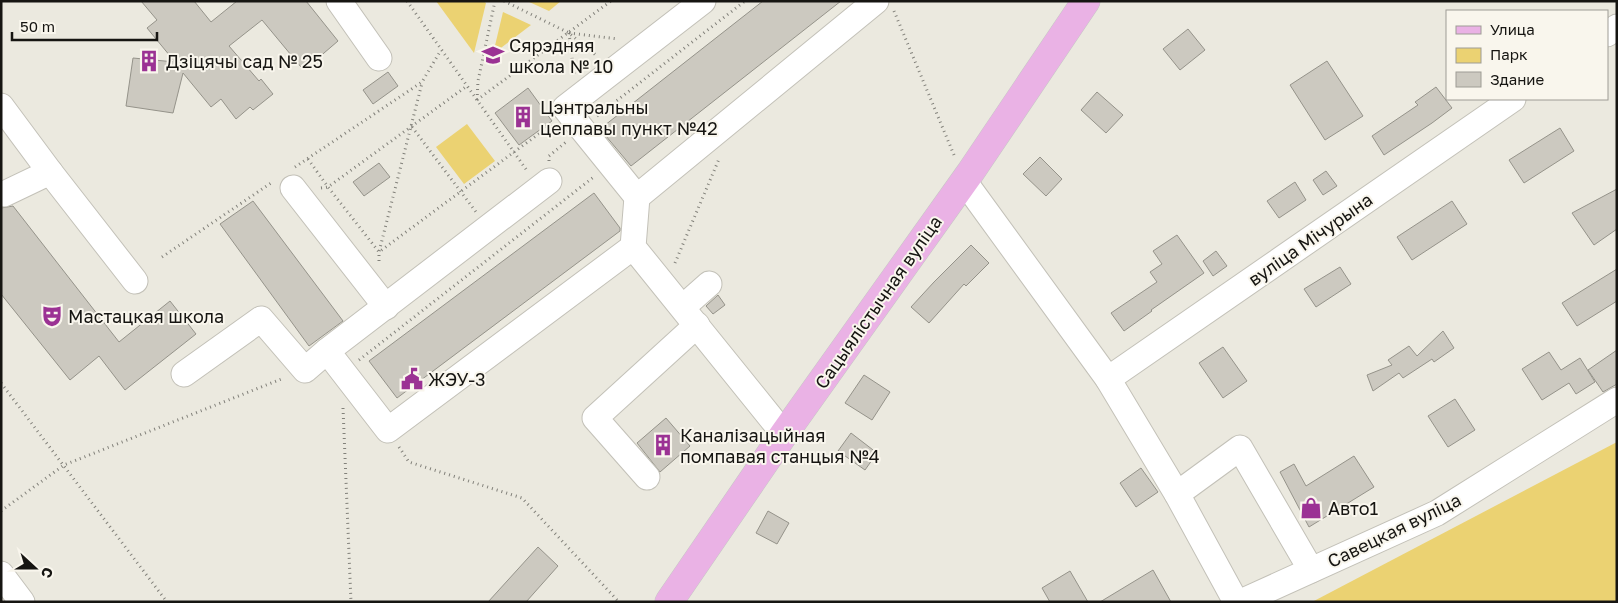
<svg xmlns="http://www.w3.org/2000/svg" width="1618" height="603" viewBox="0 0 1618 603" font-family="'Golos Text',sans-serif">
<style>
.green{fill:#ebd272}
.building{fill:#ccc9c0;stroke:#95938a}
.lines{fill:none;stroke-linecap:round;stroke-linejoin:round}
.minor-casing{stroke:#c3c1b8;stroke-width:27}
.major-casing{stroke:#c7c7c6;stroke-width:29}
.path{stroke:#82817a;stroke-width:3;stroke-dasharray:1 4;stroke-linecap:butt}
.minor{stroke:#fff;stroke-width:25}
.major{stroke:#eab2e5;stroke-width:28}
.labels{text-anchor:middle;dominant-baseline:central;stroke-width:4;stroke-linejoin:round;paint-order:stroke}
.poi-label{font-size:18px;fill:#161512;stroke:#f9f6ed;text-anchor:start}
.street-label{font-size:18px;fill:#161512;stroke:#f9f6ed}
</style>
<rect width="100%" height="100%" fill="#ebe9df"/>
<g class="green">
<polygon points="436,1 483,1 486,3 474,53"/>
<polygon points="527,1 561,1 549,11"/>
<polygon points="503,12 531,25 493,54"/>
<polygon points="467,124 495,161 464,184 436,147"/>
<polygon points="1617,442 1617,602 1312,602"/>
</g>
<g class="building">
<polygon points="141,1 194,1 211,22 237,1 306,1 338,41 317,59 314,56 301,67 262,20 229,46 259,81 261,79 273,94 253,110 250,107 236,119 221,99 211,107 183,73 173,113 126,106 133,58 175,62 147,28 157,20"/>
<polygon points="763,1 841,1 631,166 600,129"/>
<polygon points="1188,29 1205,50 1180,70 1163,49"/>
<polygon points="1327,61 1363,116 1325,140 1290,85"/>
<polygon points="388,72 398,86 373,104 363,90"/>
<polygon points="1436,87 1452,108 1432,123 1384,155 1372,136 1418,105 1415,102"/>
<polygon points="528,88 552,121 519,145 495,113"/>
<polygon points="1097,92 1123,115 1106,133 1081,110"/>
<polygon points="1560,128 1574,151 1524,183 1509,160"/>
<polygon points="1040,157 1062,179 1046,196 1023,174"/>
<polygon points="379,163 390,177 364,196 353,182"/>
<polygon points="1326,171 1337,186 1323,195 1313,180"/>
<polygon points="1295,182 1306,200 1279,218 1267,201"/>
<polygon points="1617,189 1617,229 1594,245 1572,213"/>
<polygon points="594,193 620,228 620,231 397,398 369,361"/>
<polygon points="253,201 343,321 309,346 220,224"/>
<polygon points="1452,201 1467,224 1412,260 1397,237"/>
<polygon points="13,206 119,342 170,301 196,334 125,390 99,356 70,380 1,294 1,208"/>
<polygon points="1177,235 1204,273 1151,310 1152,311 1124,331 1111,313 1157,282 1150,272 1162,264 1153,251"/>
<polygon points="971,245 989,263 966,286 964,284 929,323 911,307 934,282"/>
<polygon points="1216,251 1227,266 1213,276 1203,261"/>
<polygon points="1340,267 1351,284 1316,307 1304,289"/>
<polygon points="1617,269 1617,301 1577,326 1562,303"/>
<polygon points="718,295 725,305 713,314 706,306"/>
<polygon points="1443,331 1454,348 1434,362 1432,359 1403,378 1399,373 1373,391 1367,375 1392,365 1388,360 1409,346 1417,356"/>
<polygon points="1223,347 1247,381 1223,398 1199,363"/>
<polygon points="1617,350 1617,384 1603,392 1588,370"/>
<polygon points="1549,352 1561,370 1580,358 1595,382 1576,394 1569,383 1542,400 1522,369"/>
<polygon points="864,375 890,392 872,420 845,403"/>
<polygon points="1455,399 1475,430 1448,447 1428,416"/>
<polygon points="666,418 690,446 660,472 637,443"/>
<polygon points="851,433 877,453 865,470 838,451"/>
<polygon points="1354,456 1374,487 1309,527 1280,472 1294,464 1306,486"/>
<polygon points="1141,468 1158,492 1136,507 1120,483"/>
<polygon points="768,511 789,523 777,544 756,533"/>
<polygon points="538,547 558,566 526,602 488,602"/>
<polygon points="1153,570 1171,602 1100,602"/>
<polygon points="1070,571 1088,602 1050,602 1042,588"/>
</g>
<g class="lines">
<g class="minor-casing">
<g id="minor">
<polyline points="339,1 379,58"/>
<polyline points="1607,34 1617,27"/>
<polyline points="1,106 50,172 135,281"/>
<polyline points="549,181 327,351 388,430 633,247"/>
<polyline points="964,181 1108,379 1177,494 1236,602"/>
<polyline points="293,188 386,307"/>
<polyline points="4,194 50,172"/>
<polyline points="637,197 565,108 703,1"/>
<polyline points="683,307 709,284"/>
<polyline points="184,374 261,319 305,370 327,351"/>
<polyline points="1108,379 1513,99"/>
<polyline points="784,434 633,247 637,197 876,1"/>
<polyline points="647,477 595,418 697,325"/>
<polyline points="1177,494 1240,448 1311,570"/>
<polyline points="1,574 22,602"/>
<polyline points="1241,602 1437,513 1617,400"/>
</g>
</g>
<g class="major-casing">
<polyline id="major" points="669,602 784,434 970,173 1086,1"/>
</g>
<g class="path">
<polyline points="407,1 528,172"/>
<polyline points="504,1 569,33 597,56"/>
<polyline points="894,11 954,155"/>
<polyline points="569,33 618,39"/>
<polyline points="569,33 574,74"/>
<polyline points="477,100 611,1"/>
<polyline points="477,100 478,81 495,1"/>
<polyline points="597,116 745,1"/>
<polyline points="412,127 476,212"/>
<polyline points="308,159 328,187 379,252 552,124"/>
<polyline points="549,161 549,156 566,142"/>
<polyline points="295,167 422,82 441,50"/>
<polyline points="321,188 328,187 467,86"/>
<polyline points="162,257 271,183"/>
<polyline points="379,261 379,252 422,83"/>
<polyline points="675,263 719,159"/>
<polyline points="359,360 595,176"/>
<polyline points="1,383 167,602"/>
<polyline points="343,408 351,602"/>
<polyline points="399,447 409,462 522,498 619,602"/>
<polyline points="1,511 64,465 284,378"/>
</g>
<use href="#minor" class="minor"/>
<use href="#major" class="major"/>
</g>
<defs>
<g id="school-bare" transform="scale(1.725)"><path d="M0-5L7-2L0 1L-7-2ZM-4 1L0 2.5L4 1V4Q0 6-4 4Z" fill="#9b3294" stroke="#f9f6ed" stroke-width="2.5" paint-order="stroke"/></g>
<g id="building-bare" transform="scale(1.725)"><path d="M-4-6H4V6H1V3H-1V6H-4ZM-2.5-4.3h1.7v1.8h-1.7ZM.8-4.3h1.7v1.8H.8ZM-2.5-1h1.7V.8h-1.7ZM.8-1h1.7V.8H.8Z" fill="#9b3294" stroke="#f9f6ed" stroke-width="2.5" paint-order="stroke"/></g>
<g id="theatre-bare" transform="scale(1.725)"><path d="M-5-5.5Q0-4 5-5.5V0Q5 5 0 6Q-5 5-5 0ZM-3.3-2.5H-1v1.5H-3.3ZM1-2.5H3.3v1.5H1ZM-2.8 1Q0 5.5 2.8 1Z" fill="#9b3294" stroke="#f9f6ed" stroke-width="2.5" paint-order="stroke"/></g>
<g id="civic-bare" transform="scale(1.725)"><path d="M-.6-6.5H3V-4.5H.6V-3L4-1V1h2V6H-6V1h2V-1L-.6-3ZM-1.2 2.5V6h2.4V2.5Z" fill="#9b3294" stroke="#f9f6ed" stroke-width="2.5" paint-order="stroke"/></g>
<g id="shop-bare" transform="scale(1.725)"><path d="M-5-2.5h2.3a2.7 3.5 0 0 1 5.4 0H5L5.5 6h-11ZM-1.5-2.5h3a1.5 2.3 0 0 0-3 0Z" fill="#9b3294" stroke="#f9f6ed" stroke-width="2.5" paint-order="stroke"/></g>
</defs>
<g fill-rule="evenodd">
<use href="#school-bare" x="493" y="55"/>
<use href="#building-bare" x="149" y="61"/>
<use href="#building-bare" x="523" y="117"/>
<use href="#theatre-bare" x="52" y="316"/>
<use href="#civic-bare" x="412" y="379"/>
<use href="#building-bare" x="663" y="445"/>
<use href="#shop-bare" x="1311" y="508"/>
</g>
<g class="labels">
<g class="poi-label">
<text x="509" y="45">Сярэдняя<tspan x="509" dy="21">школа № 10</tspan></text>
<text x="166" y="61">Дзіцячы сад № 25</text>
<text x="540" y="107">Цэнтральны<tspan x="540" dy="21">цеплавы пункт №42</tspan></text>
<text x="68" y="316">Мастацкая школа</text>
<text x="428" y="379">ЖЭУ-3</text>
<text x="680" y="435">Каналізацыйная<tspan x="680" dy="21">помпавая станцыя №4</tspan></text>
<text x="1328" y="508">Авто1</text>
</g>
<g class="street-label">
<text transform="translate(1310 239) rotate(-35)">вуліца Мічурына</text>
<text transform="translate(878 302) rotate(-55)">Сацыялістычная вуліца</text>
<text transform="translate(1394 530) rotate(-26)">Савецкая вуліца</text>
</g>
</g>
<rect width="1618" height="603" fill="none" stroke="#161512" stroke-width="5"/>
<rect x="1446" y="10" width="162" height="90" fill="#f9f6ed" stroke="#9e9c95"/>
<rect x="1456" y="26" width="25" height="8" fill="#eab2e5" stroke="#9e9c95"/>
<text x="1490" y="35" font-size="15" fill="#161512">Улица</text>
<rect x="1456" y="48" width="25" height="15" fill="#ebd272" stroke="#9e9c95"/>
<text x="1490" y="60" font-size="15" fill="#161512">Парк</text>
<rect x="1456" y="72" width="25" height="15" fill="#ccc9c0" stroke="#9e9c95"/>
<text x="1490" y="85" font-size="15" fill="#161512">Здание</text>
<g transform="translate(35 568) rotate(111)" stroke="#f9f6ed" stroke-width="4" paint-order="stroke">
<path d="M0-4L9 19L0 12L-9 19Z" fill="#161512"/>
<text y="-8" font-size="14" font-weight="bold" text-anchor="middle" fill="#161512">С</text>
</g>
<path d="M12 32v8h145v-8" fill="none" stroke="#161512" stroke-width="2.5"/>
<text x="20" y="32" font-size="15" fill="#161512" stroke="#f9f6ed" stroke-width="4" paint-order="stroke">50 m</text>
</svg>
